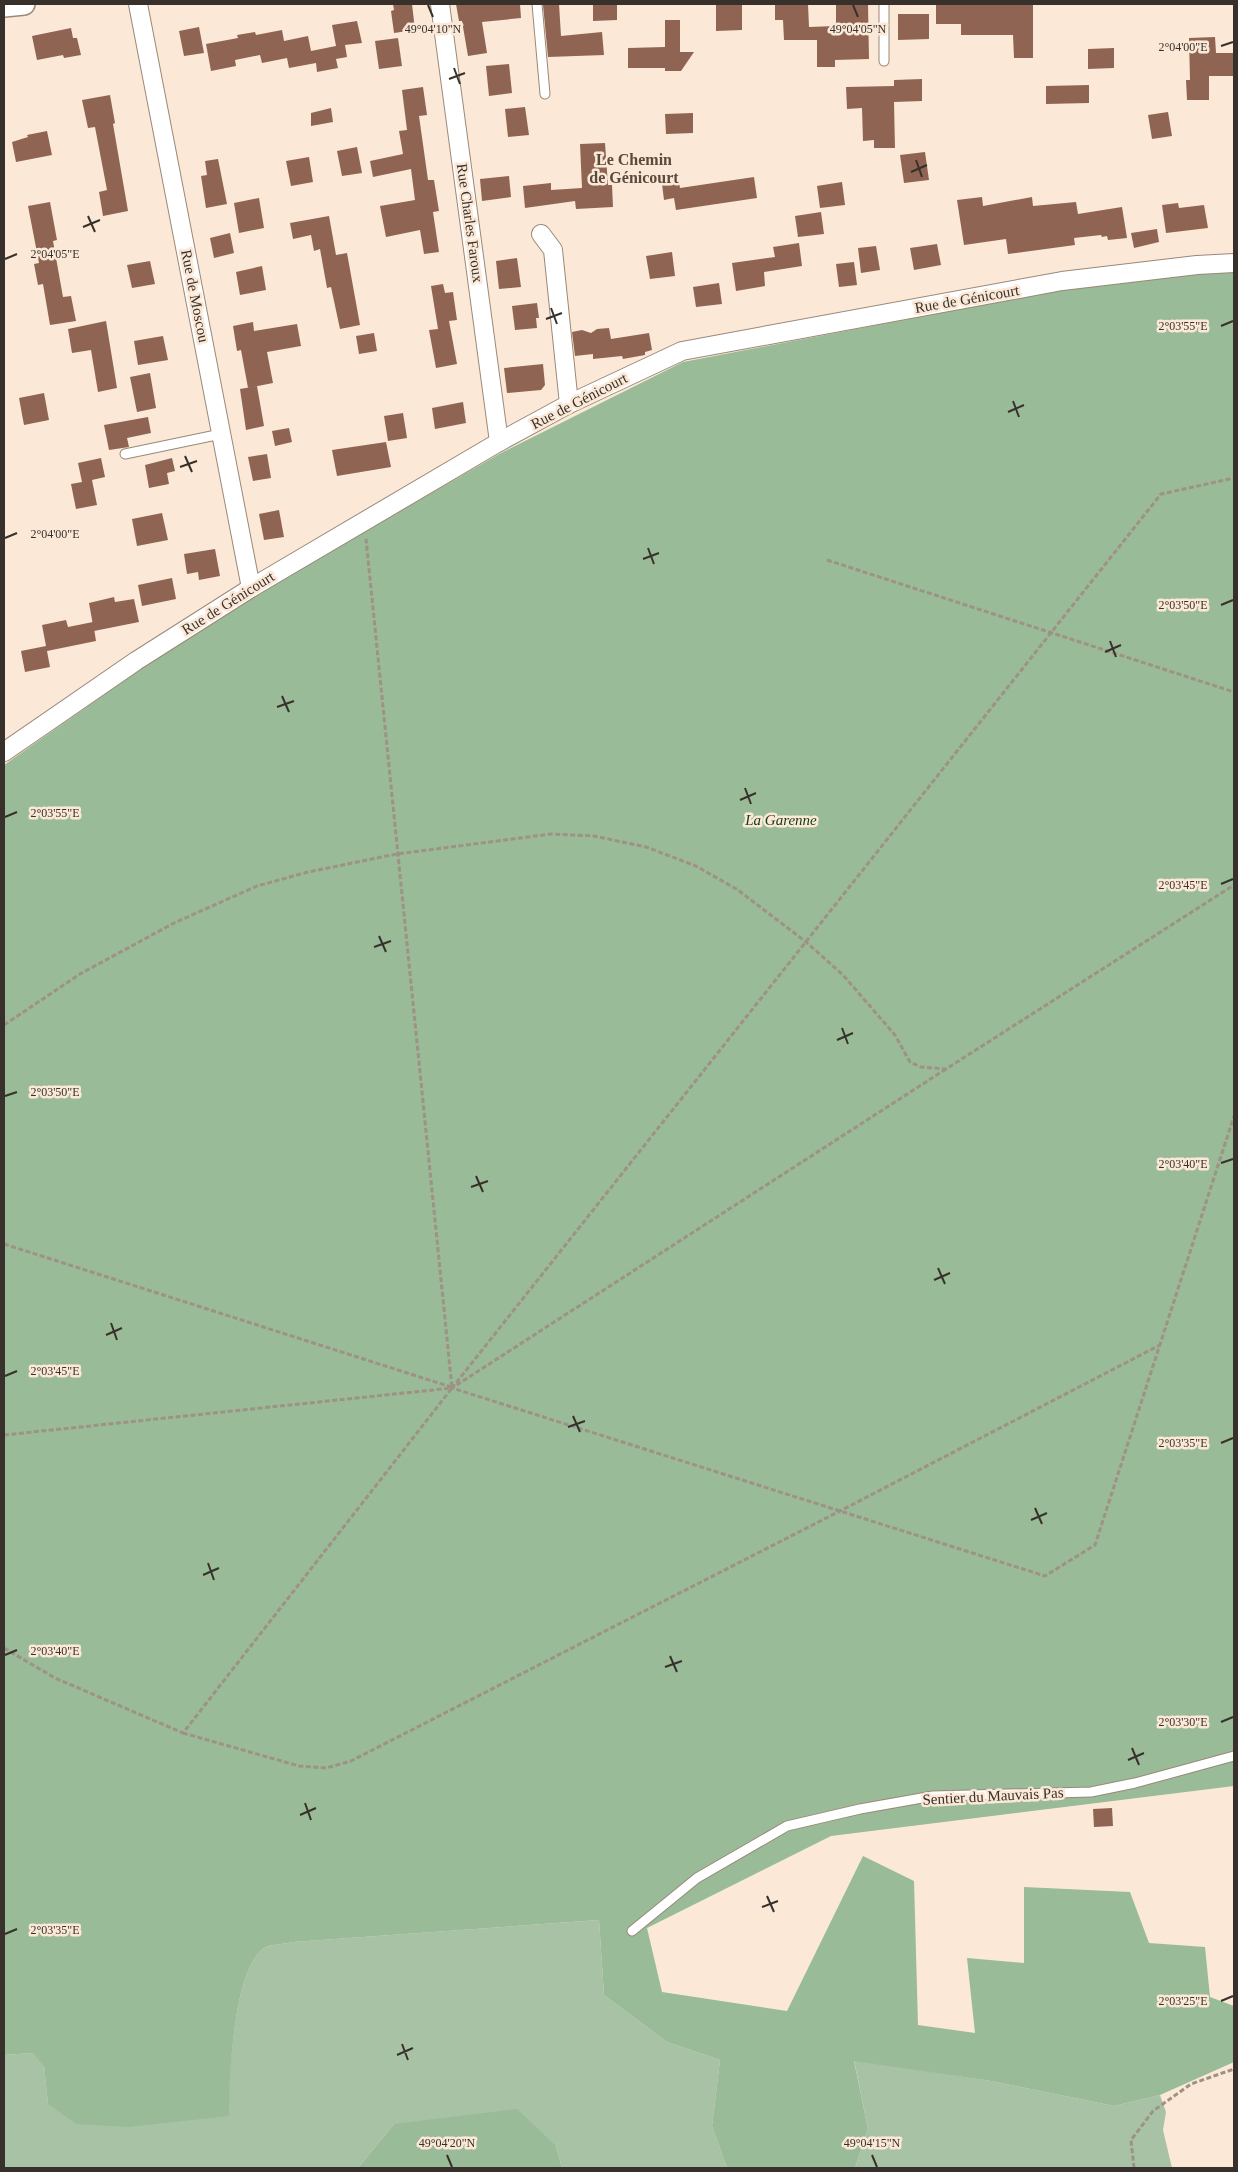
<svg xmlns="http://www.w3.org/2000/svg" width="1238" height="2172" viewBox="0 0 1238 2172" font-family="'Times New Roman',serif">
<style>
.green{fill:#a8c2a6}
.forest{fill:#99bb97}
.building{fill:#906453}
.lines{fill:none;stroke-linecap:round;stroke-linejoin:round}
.service-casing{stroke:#9a8879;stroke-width:11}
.minor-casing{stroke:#9a8879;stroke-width:20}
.tertiary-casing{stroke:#9a8879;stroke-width:24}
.path{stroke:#9e9185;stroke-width:3;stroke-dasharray:5 2.5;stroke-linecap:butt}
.service{stroke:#fff;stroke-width:9}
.minor{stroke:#fff;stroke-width:18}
.tertiary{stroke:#fff;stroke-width:21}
.ticks{fill:none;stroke:#38312b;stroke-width:2}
.labels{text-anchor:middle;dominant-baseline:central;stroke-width:5;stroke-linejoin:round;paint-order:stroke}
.street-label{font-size:15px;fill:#38312b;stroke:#fbe8d7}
.park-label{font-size:15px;font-style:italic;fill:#0d3f0f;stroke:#fbe8d7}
.neighbourhood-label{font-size:16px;font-weight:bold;fill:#5a4a3c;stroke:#fbe8d7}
.ticks-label{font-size:12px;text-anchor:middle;fill:#38312b;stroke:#fbe8d7;stroke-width:5;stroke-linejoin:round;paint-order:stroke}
</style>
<rect width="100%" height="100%" fill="#fbe8d7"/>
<g class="green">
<path d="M599,1920L604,1995L667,2042L720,2060L712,2126L727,2168H562L556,2146L394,2124L358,2168H4V2055L32,2053L44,2065L48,2104L228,2116C229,2081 233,1964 266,1947C273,1944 285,1944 293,1942Z"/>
<polygon points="854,2060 991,2081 1114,2106 1160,2095 1166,2112 1163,2130 1172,2168 855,2168 868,2129"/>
</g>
<g class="forest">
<path d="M1234,270V1786L831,1836L647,1928L662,1992L787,2011L863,1856L914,1881L918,2025L975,2033L967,1958L1024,1963V1887L1130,1892L1149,1943L1205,1947L1210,1997L1234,2006V2062L1160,2095L1114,2106L991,2081L854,2061L868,2129L855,2168H727L712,2126L720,2060L667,2042L604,1995L599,1920L293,1942C285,1944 273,1944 266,1947C233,1964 229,2081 229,2116L128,2127L76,2124L48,2104L44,2066L32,2053L4,2055V765L168,650L254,595L501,453L683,362L1055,291Z"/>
<polygon points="517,2109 556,2146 562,2168 358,2168 394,2124"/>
</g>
<g class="building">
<polygon points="393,4 412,4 415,30 394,33 391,11 394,10"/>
<polygon points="456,4 520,4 521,18 482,22 487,53 468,56 462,21 459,21"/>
<polygon points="559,4 561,36 602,32 604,55 548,57 543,5"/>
<polygon points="593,4 617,4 617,20 593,21"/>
<polygon points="716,4 742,4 742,30 716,31"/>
<polygon points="775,4 808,4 809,27 836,26 836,4 868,4 869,59 835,60 835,67 817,67 817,40 784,40 783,20 775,20"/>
<polygon points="936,4 1033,4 1033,58 1014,58 1013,35 961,35 961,24 936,24"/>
<polygon points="898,14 929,14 929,39 898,40"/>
<polygon points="665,20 680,20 680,52 694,52 681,71 665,71 665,68 628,68 628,48 665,47"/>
<polygon points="357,21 362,43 345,45 347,57 336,59 338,68 317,72 316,63 289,68 287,58 262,63 260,55 235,60 236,66 211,71 206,44 238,38 237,35 255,32 256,35 282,30 284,41 308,36 311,51 336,46 332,25"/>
<polygon points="199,27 204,53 184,56 179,31"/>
<polygon points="71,28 73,38 77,38 81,55 64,58 63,55 37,60 32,36"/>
<polygon points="1215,37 1216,53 1234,53 1234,76 1209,76 1209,100 1187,100 1186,80 1190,80 1189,38"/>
<polygon points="398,38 402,66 379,69 375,41"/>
<polygon points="1114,48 1114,68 1088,69 1088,49"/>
<polygon points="509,64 512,93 489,96 486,66"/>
<polygon points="922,79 922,101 894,102 895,148 874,148 874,140 863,141 862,108 847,109 846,87 894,86 894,80"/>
<polygon points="1089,85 1089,103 1046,104 1046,86"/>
<polygon points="423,87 427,115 419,116 428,180 434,180 439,211 433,212 439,252 424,254 420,230 386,237 380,206 415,200 411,169 373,177 370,161 403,154 399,131 407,130 402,90"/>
<polygon points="110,95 115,123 113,124 128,211 103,216 99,192 107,190 95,127 88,128 82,100"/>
<polygon points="525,107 529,135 508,137 505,109"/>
<polygon points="331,108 333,122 311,126 311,113"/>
<polygon points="1168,112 1172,136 1152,139 1148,115"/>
<polygon points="693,113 693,133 666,134 665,114"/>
<polygon points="47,131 52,155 16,162 12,142 28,137 27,135"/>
<polygon points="605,143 608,185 612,185 613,207 576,209 575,201 525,208 523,186 551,183 551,190 582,188 580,144"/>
<polygon points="357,147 362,173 342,176 337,151"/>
<polygon points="925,152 929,180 904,183 900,155"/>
<polygon points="309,157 313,182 291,186 286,161"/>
<polygon points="218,159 227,204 206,208 201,176 207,175 205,161"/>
<polygon points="509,176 511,197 482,201 480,179"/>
<polygon points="754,177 757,198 676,210 674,198 664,200 662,184 679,182 680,188"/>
<polygon points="842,182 845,205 820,208 817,186"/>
<polygon points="982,197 983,206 1032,197 1033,206 1076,202 1078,214 1122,207 1127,238 1108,240 1107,236 1102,237 1101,235 1074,238 1075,245 1008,254 1006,239 964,245 957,200"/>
<polygon points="259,198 264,228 239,233 234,203"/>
<polygon points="50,202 57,240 53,241 63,297 71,296 76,321 50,325 43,284 38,285 34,264 39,263 28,206"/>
<polygon points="1178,203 1179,208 1204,205 1208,228 1166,233 1162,205"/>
<polygon points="821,212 824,234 798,237 795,216"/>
<polygon points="329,216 336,255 347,253 360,325 340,329 331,287 327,288 320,249 314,251 311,235 293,239 290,223"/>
<polygon points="1157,229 1159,242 1134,248 1131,233"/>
<polygon points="230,233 234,253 214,258 210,238"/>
<polygon points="799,243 802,266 764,272 765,286 736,291 732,263 775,257 773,247"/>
<polygon points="937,244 941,265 914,270 910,248"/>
<polygon points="876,246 880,270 861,273 858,248"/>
<polygon points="672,252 675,276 650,279 646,256"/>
<polygon points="517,258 521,287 499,289 496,261"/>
<polygon points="150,261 155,284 132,288 127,265"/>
<polygon points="854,262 857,285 839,287 836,264"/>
<polygon points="262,266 266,290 240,295 236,272"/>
<polygon points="719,283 722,304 696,307 693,287"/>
<polygon points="443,284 445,293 453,292 457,320 449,321 457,364 436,368 429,330 438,329 431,286"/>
<polygon points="537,303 539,318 536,318 537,328 515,330 512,306"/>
<polygon points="106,321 117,388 98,392 91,350 72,353 68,329"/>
<polygon points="253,322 254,331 297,324 301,346 267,352 273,383 248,388 241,350 237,351 233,326"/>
<polygon points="609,328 611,339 649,333 652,350 645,352 645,355 623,359 622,356 593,359 593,354 575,356 572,332 582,330 591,333 597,329"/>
<polygon points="374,333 377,351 359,354 356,336"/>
<polygon points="163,336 168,360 138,365 134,341"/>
<polygon points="543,364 545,385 541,390 507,393 504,368"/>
<polygon points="150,373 156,408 137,412 130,377"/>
<polygon points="257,386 264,426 246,430 240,389"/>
<polygon points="44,393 49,420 24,425 19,398"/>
<polygon points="463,402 466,423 435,429 432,408"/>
<polygon points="403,413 407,438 388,441 384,416"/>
<polygon points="148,417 151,433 127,438 129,447 109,450 104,425"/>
<polygon points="289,428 292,442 275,446 272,431"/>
<polygon points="386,442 391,467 337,476 332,450"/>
<polygon points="267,454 271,478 253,481 248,457"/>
<polygon points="101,458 105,477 92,480 97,505 76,509 71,484 82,482 78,463"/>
<polygon points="172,458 175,471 167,473 169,484 149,488 145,465"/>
<polygon points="279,510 284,537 264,540 259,514"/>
<polygon points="162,513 168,540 137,546 132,519"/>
<polygon points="215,549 220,576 199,580 198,572 187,574 184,554"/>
<polygon points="172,578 176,599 142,606 138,585"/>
<polygon points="114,597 115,602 134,599 139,622 94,631 89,603"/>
<polygon points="66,620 68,627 93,622 96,641 47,651 50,667 25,672 21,651 46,646 42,625"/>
<polygon points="1112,1808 1113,1826 1094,1827 1093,1809"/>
</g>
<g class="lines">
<g class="service-casing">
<g id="service">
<polyline points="537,4 545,94"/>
<polyline points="884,4 884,61"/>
<polyline points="125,454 221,434"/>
<polyline points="632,1931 697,1878 787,1826 860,1809 933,1796 1091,1792 1135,1783 1234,1756"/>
</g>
</g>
<g class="minor-casing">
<g id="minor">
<polyline points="138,4 251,588"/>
<polyline points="440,4 499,442"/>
<polyline points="541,234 553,250 569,404"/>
<polyline points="4,752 136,661 251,588 499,442 569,404 682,351 1062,281 1197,265 1234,263"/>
</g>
</g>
<g class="tertiary-casing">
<polyline id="tertiary" points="4,6 24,4"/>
</g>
<g class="path">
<polyline points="827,560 1234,692"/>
<polyline points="4,1025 80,974 174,923 257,886 308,872 397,854 551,834 594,836 646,847 696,866 738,890 806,942 843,975 895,1035 910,1062 921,1067 946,1069 1234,885"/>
<polyline points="946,1069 452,1388 1045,1576 1095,1545 1234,1116"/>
<polyline points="4,1244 451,1387"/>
<polyline points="4,1435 452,1388 1161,494 1234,478"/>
<polyline points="4,1648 55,1678 183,1733 452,1388 366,539"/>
<polyline points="183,1733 299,1766 326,1768 351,1761 840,1511 1160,1345"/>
<polyline points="1134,2168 1131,2140 1153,2111 1191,2084 1234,2069"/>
</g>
<use href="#service" class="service"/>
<use href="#minor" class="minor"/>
<use href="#tertiary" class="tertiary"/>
</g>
<path class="ticks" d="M428,5L433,17M853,5L858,17M1221,46L1233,42M454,68L460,84M449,79L465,73M916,160L922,177M911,172L927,165M88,216L95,232M83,227L100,220M5,259L17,254M551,308L557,324M546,319L562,313M1221,326L1233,321M1013,401L1019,417M1008,412L1024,405M185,456L192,472M180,467L197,461M5,538L17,533M648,548L654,564M643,559L659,553M1221,605L1233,600M1110,641L1116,657M1105,652L1121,645M282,696L289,712M277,707L294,701M745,788L751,804M740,800L756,793M5,817L17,812M1221,884L1233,879M379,936L386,952M374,947L391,941M842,1028L848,1044M837,1040L853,1033M5,1096L17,1092M1221,1163L1233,1159M476,1176L483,1192M471,1187L488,1181M938,1268L945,1284M934,1280L950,1273M111,1323L117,1340M106,1335L122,1328M5,1376L17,1371M573,1416L580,1432M568,1427L585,1421M1221,1443L1233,1438M1035,1508L1042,1524M1031,1520L1047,1513M208,1563L214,1580M203,1575L219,1568M5,1655L17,1650M670,1656L677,1672M665,1667L682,1661M1221,1722L1233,1717M1132,1748L1139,1765M1128,1760L1144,1753M305,1803L311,1820M300,1815L316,1808M767,1896L774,1912M762,1907L778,1901M5,1934L17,1929M1221,2001L1233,1996M402,2044L408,2060M397,2055L413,2048M447,2155L452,2167M872,2155L877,2167"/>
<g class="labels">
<g class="street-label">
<text transform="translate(470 223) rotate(82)">Rue Charles Faroux</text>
<text transform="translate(195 296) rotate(79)">Rue de Moscou</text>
<text transform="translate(967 299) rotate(-10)">Rue de Génicourt</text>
<text transform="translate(579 401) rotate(-27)">Rue de Génicourt</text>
<text transform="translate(228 603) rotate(-32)">Rue de Génicourt</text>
<text transform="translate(993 1796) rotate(-3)">Sentier du Mauvais Pas</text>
</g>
<g class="park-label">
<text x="781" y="820">La Garenne</text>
</g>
<g class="neighbourhood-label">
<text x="634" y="159">Le Chemin<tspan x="634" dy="18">de Génicourt</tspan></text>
</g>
</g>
<g class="ticks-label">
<text x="433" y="33">49°04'10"N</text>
<text x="858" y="33">49°04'05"N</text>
<text x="1183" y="51">2°04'00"E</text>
<text x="55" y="258">2°04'05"E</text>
<text x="1183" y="330">2°03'55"E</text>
<text x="55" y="538">2°04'00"E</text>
<text x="1183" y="609">2°03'50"E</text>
<text x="55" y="817">2°03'55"E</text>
<text x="1183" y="889">2°03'45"E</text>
<text x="55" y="1096">2°03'50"E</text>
<text x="1183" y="1168">2°03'40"E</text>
<text x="55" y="1375">2°03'45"E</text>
<text x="1183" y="1447">2°03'35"E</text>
<text x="55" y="1655">2°03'40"E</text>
<text x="1183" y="1726">2°03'30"E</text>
<text x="55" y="1934">2°03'35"E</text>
<text x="1183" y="2005">2°03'25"E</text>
<text x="447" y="2147">49°04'20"N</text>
<text x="872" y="2147">49°04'15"N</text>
</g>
<rect width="1238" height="2172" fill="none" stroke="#38312b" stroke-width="10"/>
</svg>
